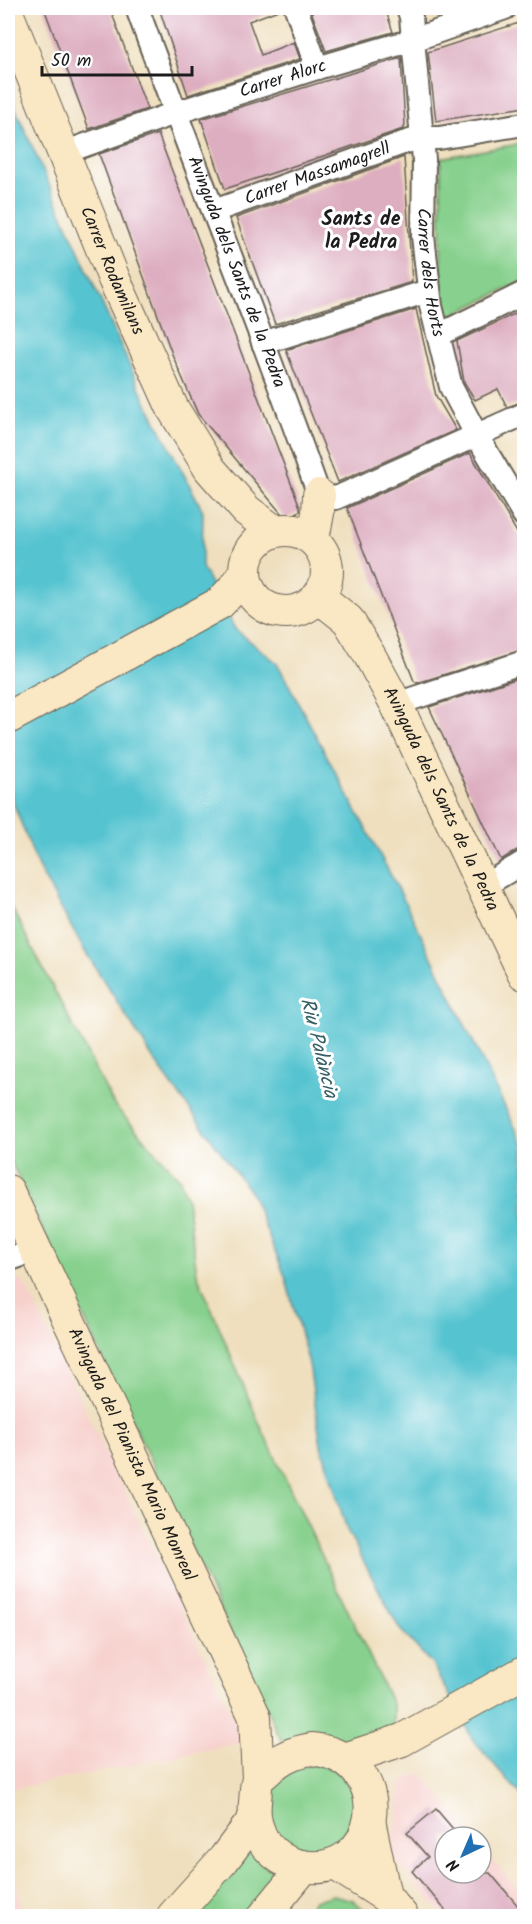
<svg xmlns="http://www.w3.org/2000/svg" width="532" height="1924" viewBox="0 0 532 1924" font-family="Kalam,sans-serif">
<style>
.built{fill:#f7d0cc}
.green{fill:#87d08d;stroke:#527654;stroke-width:1.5}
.water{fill:#57c4d0;stroke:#3a7076;stroke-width:1.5}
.building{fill:#ddadc0}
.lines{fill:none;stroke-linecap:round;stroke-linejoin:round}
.street-casing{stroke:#666055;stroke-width:26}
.secondary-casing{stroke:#666055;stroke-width:34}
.street{stroke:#fff;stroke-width:22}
.secondary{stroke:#fae7c3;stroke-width:32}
.labels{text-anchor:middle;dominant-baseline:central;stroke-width:6;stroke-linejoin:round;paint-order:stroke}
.street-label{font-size:18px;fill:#1c1c1c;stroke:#fff}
.neighbourhood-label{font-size:20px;font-weight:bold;fill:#1c1c1c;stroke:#fff}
.water-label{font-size:20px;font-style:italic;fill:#345f64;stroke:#fff}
</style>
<rect width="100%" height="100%" fill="#fff"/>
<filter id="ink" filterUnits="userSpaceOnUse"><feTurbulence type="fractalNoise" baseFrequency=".0167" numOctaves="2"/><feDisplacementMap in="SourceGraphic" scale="12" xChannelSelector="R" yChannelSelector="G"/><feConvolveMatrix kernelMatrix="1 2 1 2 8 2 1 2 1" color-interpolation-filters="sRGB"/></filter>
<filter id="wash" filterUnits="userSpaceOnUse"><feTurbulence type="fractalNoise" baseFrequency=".008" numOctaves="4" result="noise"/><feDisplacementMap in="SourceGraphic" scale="24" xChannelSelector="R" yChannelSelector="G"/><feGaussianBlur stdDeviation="1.35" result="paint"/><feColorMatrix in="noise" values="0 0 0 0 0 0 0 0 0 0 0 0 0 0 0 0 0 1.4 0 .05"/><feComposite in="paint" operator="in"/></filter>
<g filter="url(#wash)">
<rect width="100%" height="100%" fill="#efdfbe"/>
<g class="built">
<polygon points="23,1280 245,1742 8,1790 8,1285"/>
<polygon points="414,1774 422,1774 474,1837 445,1837 445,1873 481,1873 481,1845 524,1898 524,1916 444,1916 390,1855 398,1814 400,1785"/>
<polygon points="8,1844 23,1916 8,1916"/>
</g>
<g class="green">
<polygon points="524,143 524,281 450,316 441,290 441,158"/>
<polygon points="8,901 114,1105 179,1178 187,1199 197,1274 259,1423 393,1706 393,1726 345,1759 281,1740 8,1155"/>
<polygon points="309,1765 325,1766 339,1773 358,1798 357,1830 321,1861 276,1845 265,1802 271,1788 294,1768"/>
<polygon points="250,1851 279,1878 245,1916 189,1916"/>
<polygon points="333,1895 353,1900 371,1916 305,1916 303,1914 314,1901"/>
</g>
<polygon class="water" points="8,92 145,400 203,511 202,567 235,629 277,663 401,894 524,1146 524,1799 473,1740 432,1664 399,1628 347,1530 321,1445 309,1364 285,1276 251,1193 156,1063 83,948 38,867 8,789"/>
<g id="blocks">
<g class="building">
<polygon points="44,8 110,8 147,109 89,129"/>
<polygon points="159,8 280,8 281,9 249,21 261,55 294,42 300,59 188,95"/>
<polygon points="310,8 385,8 393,32 326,51"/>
<polygon points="525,21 525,107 436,121 428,52"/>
<polygon points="401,58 405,126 403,129 225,189 201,119"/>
<polygon points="158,134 300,507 300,511 286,519 198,414 172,354 99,154"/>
<polygon points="404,157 412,282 275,324 236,218"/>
<polygon points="416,309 436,396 456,430 338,482 286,350"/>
<polygon points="525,309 525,401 507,407 498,389 475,400 464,382 457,341"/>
<polygon points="470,453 525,546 525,649 417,683 414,681 347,508"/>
<polygon points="525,676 525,849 517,850 501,860 429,707"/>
<polygon points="436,1809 460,1837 445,1837 445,1873 490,1873 525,1914 525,1917 451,1917 412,1871 428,1857 407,1833"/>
</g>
</g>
</g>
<g filter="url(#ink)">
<use href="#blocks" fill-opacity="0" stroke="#666055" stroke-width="1.5"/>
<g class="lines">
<g class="street-casing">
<g id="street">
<path id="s1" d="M137,8C196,171 262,332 319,495L336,498L524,414"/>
<polyline points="296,8 317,68"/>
<path id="s2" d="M408,8L411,17L424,160L423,236L431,306L451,387L477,436L524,515"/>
<path id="s3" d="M63,153L175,113L317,68L413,40L505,8"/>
<path id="s4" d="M214,211L403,143L420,138H439L524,124"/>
<polyline points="439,335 524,293"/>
<polyline points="263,343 428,291"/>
<polyline points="396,704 524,662"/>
<polyline points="482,887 524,862"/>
<polyline points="8,1260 36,1250"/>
</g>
</g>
<g class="secondary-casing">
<g id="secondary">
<path id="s5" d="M8,15L114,279L173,409L210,469L246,510L274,531"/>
<circle cx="286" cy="571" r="41"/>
<polyline points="313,539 318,513 319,495"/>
<path id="s6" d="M314,601H321L329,605L348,620L370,656L396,704L524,974"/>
<polyline points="8,718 220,603 237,585 245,572"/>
<path id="s7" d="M8,1191L255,1717L258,1779"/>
<path d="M312,1749C403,1759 380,1885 297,1865C282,1862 265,1848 260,1834C255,1822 254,1815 255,1802C256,1796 255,1786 258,1780C260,1776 265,1773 268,1770C281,1757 294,1752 312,1749Z"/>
<polyline points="345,1759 402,1740 524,1672"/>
<polyline points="370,1825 385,1896"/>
<polyline points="335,1864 385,1896 402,1916"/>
<polyline points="173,1916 224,1859 254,1819"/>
<polyline points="264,1916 304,1867"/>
</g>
</g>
<use href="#street" class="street"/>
<use href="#secondary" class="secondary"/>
</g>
</g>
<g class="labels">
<g class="street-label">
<text stroke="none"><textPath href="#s3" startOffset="232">Carrer Alorc</textPath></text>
<text stroke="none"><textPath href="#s4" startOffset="110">Carrer Massamagrell</textPath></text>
<text stroke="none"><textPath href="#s5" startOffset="276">Carrer Rodamilans</textPath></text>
<text stroke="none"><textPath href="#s2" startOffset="266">Carrer dels Horts</textPath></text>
<text stroke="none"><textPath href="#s1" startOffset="282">Avinguda dels Sants de la Pedra</textPath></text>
<text stroke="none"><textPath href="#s6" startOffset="242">Avinguda dels Sants de la Pedra</textPath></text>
<text stroke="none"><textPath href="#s7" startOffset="291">Avinguda del Pianista Mario Monreal</textPath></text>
</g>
<g class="neighbourhood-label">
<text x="361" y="220">Sants de<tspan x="361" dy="23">la Pedra</tspan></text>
</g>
<g class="water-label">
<text transform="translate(318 1048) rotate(76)">Riu Palància</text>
</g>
</g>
<rect width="532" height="1924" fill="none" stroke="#fff" stroke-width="30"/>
<g transform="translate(463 1855) rotate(224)"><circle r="28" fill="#ffffff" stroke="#a4a4a4" stroke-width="1.5"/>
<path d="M0-4.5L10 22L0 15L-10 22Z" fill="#1f6fb2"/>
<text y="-9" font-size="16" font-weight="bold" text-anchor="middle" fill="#1c1c1c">N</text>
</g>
<path d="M42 66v9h150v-9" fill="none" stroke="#1c1c1c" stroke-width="3"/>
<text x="51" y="66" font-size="18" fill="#1c1c1c" stroke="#ffffff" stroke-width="4.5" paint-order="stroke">50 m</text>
</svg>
